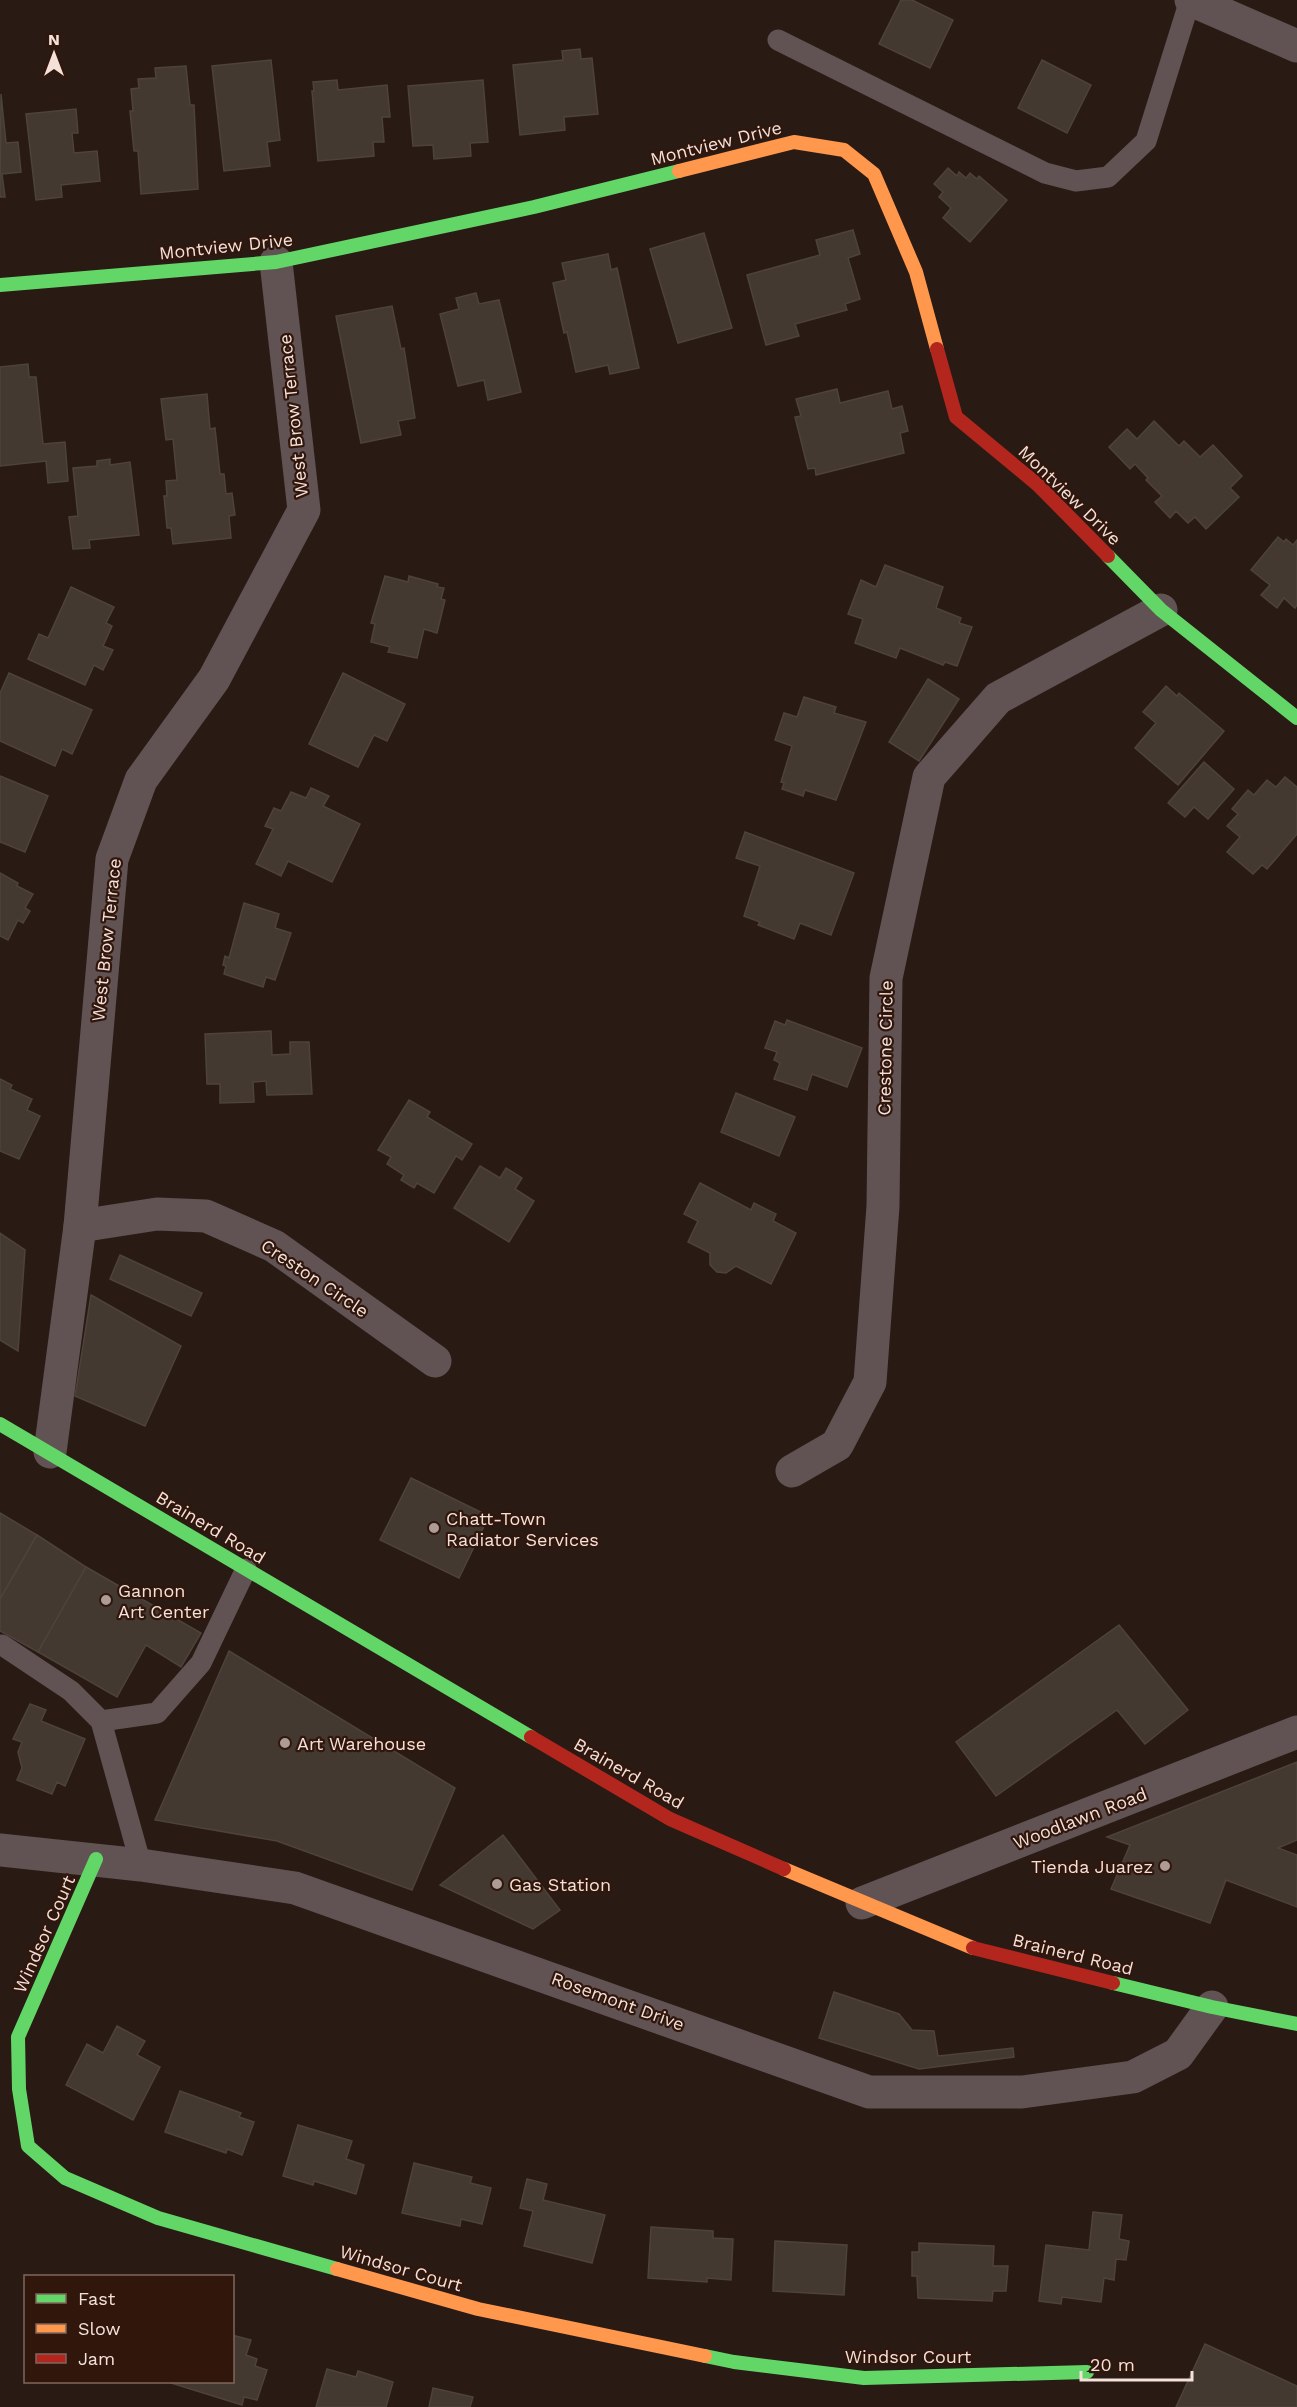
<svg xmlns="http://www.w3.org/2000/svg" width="1297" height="2407" viewBox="0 0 1297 2407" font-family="'Work Sans',sans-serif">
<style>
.building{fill:#443931;stroke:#4d433b;stroke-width:1.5}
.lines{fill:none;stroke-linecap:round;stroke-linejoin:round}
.lane{stroke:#615353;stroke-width:21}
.street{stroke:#615353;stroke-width:33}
.fast{stroke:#63d668;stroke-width:14}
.slow{stroke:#ff974d;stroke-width:14}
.jam{stroke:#b3261e;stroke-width:14}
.poi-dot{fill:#ad9b95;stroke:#31160c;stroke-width:2}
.labels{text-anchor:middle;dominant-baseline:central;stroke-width:4.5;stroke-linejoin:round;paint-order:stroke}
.street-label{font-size:18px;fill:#f4e1da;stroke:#31160c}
.poi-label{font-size:18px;fill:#f4e1da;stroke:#31160c;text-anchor:start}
</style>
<rect width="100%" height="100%" fill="#291a14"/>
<g class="building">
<polygon points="901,0 912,0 953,20 930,68 879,44"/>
<polygon points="580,49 581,59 592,58 598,114 564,117 565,130 520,135 513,65 563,60 562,51"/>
<polygon points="271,60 280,140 267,142 270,166 224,171 212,66"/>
<polygon points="1042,60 1091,85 1067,133 1018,108"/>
<polygon points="186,66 190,105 194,105 198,189 141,194 138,151 134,151 130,111 133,111 131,89 139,88 138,79 156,78 155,68"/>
<polygon points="337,80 338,90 387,85 390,117 382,117 384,142 373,142 374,156 318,161 312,91 314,91 313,82"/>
<polygon points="483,80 488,142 470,143 471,156 434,159 433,145 413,146 408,86"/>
<polygon points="1,94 6,143 18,142 21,172 2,174 5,197 0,197"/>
<polygon points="76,109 78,133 72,133 74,153 97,151 100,181 61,185 62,197 36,200 26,114"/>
<polygon points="948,168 957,176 959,172 966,178 970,173 977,179 979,176 1007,200 970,242 943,218 951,208 939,197 943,192 934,184"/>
<polygon points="853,230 860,254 848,258 860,299 845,304 847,310 795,324 799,336 766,345 747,275 820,255 816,240"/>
<polygon points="704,233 732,328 678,343 650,249"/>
<polygon points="608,254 611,270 617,268 639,368 610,374 608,365 576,372 567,332 564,333 553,283 566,280 562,263"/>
<polygon points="476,293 479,304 499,300 521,392 488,400 484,380 458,386 440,314 459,309 456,298"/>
<polygon points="392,306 401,349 404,348 415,418 398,421 401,435 361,443 336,316"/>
<polygon points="28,364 29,377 36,377 43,444 65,442 68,481 48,483 46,461 0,466 0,367"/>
<polygon points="837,389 840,403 888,391 892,409 902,406 908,431 900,433 904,453 816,475 815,468 808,469 795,417 801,416 796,399"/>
<polygon points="207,394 210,429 215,428 220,474 224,474 226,494 232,493 235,515 229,516 231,538 173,544 171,528 167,528 164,496 167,496 166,481 177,480 173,439 166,440 161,399"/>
<polygon points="1154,421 1179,446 1184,441 1200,457 1213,445 1242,476 1230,488 1239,497 1206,529 1195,517 1188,523 1176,511 1170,518 1155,502 1162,496 1146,480 1148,478 1135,464 1130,469 1109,447 1127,429 1137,439"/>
<polygon points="110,459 110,465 130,462 139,535 89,540 90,548 73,549 69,517 78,516 73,468 97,466 97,461"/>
<polygon points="1278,537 1284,542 1286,539 1293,545 1297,540 1297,605 1295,608 1284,598 1277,608 1261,595 1270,585 1251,570"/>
<polygon points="885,565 943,587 936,608 961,618 959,623 972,627 957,666 945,662 943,665 900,648 896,658 855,643 863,619 848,614 861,580 876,587"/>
<polygon points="385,576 408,582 409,576 438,584 437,587 444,588 441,599 445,600 437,633 424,629 417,658 388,652 390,647 371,642 375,624 371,623"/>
<polygon points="71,587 114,607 106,623 112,626 103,646 113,650 103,670 94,665 85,685 28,659 39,634 48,638"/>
<polygon points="9,673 92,710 72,754 62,749 55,766 0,741 0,693"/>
<polygon points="343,673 405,704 387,741 374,735 358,767 309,744"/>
<polygon points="928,679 959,699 919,761 889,742"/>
<polygon points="1166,686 1177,696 1179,693 1224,731 1178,785 1135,748 1156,723 1143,712"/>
<polygon points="804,697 836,707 834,713 866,722 836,800 805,790 803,796 782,789 784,783 781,782 792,746 775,740 784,713 797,717"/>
<polygon points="1204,762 1234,789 1208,819 1194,807 1185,817 1168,803"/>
<polygon points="0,776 48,796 25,852 0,842"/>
<polygon points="1285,777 1297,787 1297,834 1267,869 1262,865 1253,874 1227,852 1240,837 1227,826 1238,814 1232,809 1248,790 1254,795 1267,780 1276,787"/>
<polygon points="311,788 329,796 323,806 360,824 332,882 288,861 281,876 256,864 273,829 265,826 274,808 281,811 291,792 306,798"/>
<polygon points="745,832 854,873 831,935 800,923 794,939 758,925 760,922 744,916 760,866 736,858"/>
<polygon points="0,873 18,883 17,886 33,894 25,908 30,911 23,923 18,920 8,940 0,936"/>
<polygon points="244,903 279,914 275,928 291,933 275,980 266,977 263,987 224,974 226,966 223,965 225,956 229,958"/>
<polygon points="787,1020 862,1048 847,1087 812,1074 807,1090 774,1079 780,1063 774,1060 777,1052 765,1048 775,1021 785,1025"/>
<polygon points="271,1031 272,1055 290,1054 290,1042 309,1042 312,1094 267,1095 266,1081 253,1082 254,1102 220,1103 220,1084 207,1084 205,1034"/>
<polygon points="0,1079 12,1085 10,1089 32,1099 27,1110 40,1116 19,1159 0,1151"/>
<polygon points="736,1093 795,1117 779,1156 721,1132"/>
<polygon points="409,1100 430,1112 427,1117 472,1144 462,1160 456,1156 434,1193 417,1183 414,1188 401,1180 404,1175 387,1164 391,1157 378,1150"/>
<polygon points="480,1166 500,1178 506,1168 522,1178 515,1189 534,1201 509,1242 454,1208"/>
<polygon points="700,1183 751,1210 754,1203 776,1214 773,1221 796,1233 771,1284 736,1266 726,1273 717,1272 710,1265 710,1253 688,1242 698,1221 684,1214"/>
<polygon points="0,1233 25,1250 18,1351 0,1340"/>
<polygon points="120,1255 202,1293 191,1316 110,1279"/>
<polygon points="91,1295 181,1346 145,1426 75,1396"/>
<polygon points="411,1478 489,1516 459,1578 380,1540"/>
<polygon points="0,1513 37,1535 0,1599"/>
<polygon points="37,1535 86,1567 38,1652 0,1631 0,1599"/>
<polygon points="86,1567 201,1633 181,1667 146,1645 117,1697 38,1652"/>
<polygon points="1119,1625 1188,1710 1145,1744 1117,1710 996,1796 956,1742"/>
<polygon points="229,1651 455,1788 412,1890 277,1841 155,1820"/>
<polygon points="30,1704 46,1710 41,1721 85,1739 65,1786 57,1782 52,1794 17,1780 22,1768 18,1752 22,1742 13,1739"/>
<polygon points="1297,1762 1297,1840 1278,1848 1297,1855 1297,1907 1226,1880 1210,1923 1111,1889 1130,1845 1107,1837"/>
<polygon points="503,1835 560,1910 533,1929 440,1885"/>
<polygon points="834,1992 899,2014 912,2030 934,2031 938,2056 1013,2048 1014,2057 919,2069 819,2038"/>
<polygon points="117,2026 145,2041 137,2055 160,2067 133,2120 66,2085 87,2044 103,2053"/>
<polygon points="180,2091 241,2113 239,2117 254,2122 242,2155 227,2149 226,2153 165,2132"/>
<polygon points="298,2125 352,2141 346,2159 364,2165 356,2194 314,2181 313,2185 283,2176"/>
<polygon points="414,2163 472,2177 470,2183 491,2188 482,2224 461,2219 460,2226 402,2213"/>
<polygon points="527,2179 547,2184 543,2200 605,2215 592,2263 524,2246 533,2211 520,2208"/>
<polygon points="1093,2212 1122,2215 1119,2239 1129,2241 1126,2260 1116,2259 1114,2280 1104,2278 1101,2302 1062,2297 1061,2304 1039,2301 1046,2245 1089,2250"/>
<polygon points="651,2227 713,2231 713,2238 733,2239 731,2280 707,2278 707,2282 648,2278"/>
<polygon points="775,2241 847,2245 844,2295 773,2291"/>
<polygon points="919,2243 994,2246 993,2266 1008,2266 1006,2291 993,2291 992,2301 918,2298 917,2276 912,2276 912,2252 919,2252"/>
<polygon points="232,2335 251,2340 246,2355 257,2359 255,2366 267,2370 257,2400 244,2397 242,2405 168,2382 232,2382"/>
<polygon points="1205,2344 1297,2386 1297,2407 1176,2407"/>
<polygon points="327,2369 356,2377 358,2371 393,2382 386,2407 316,2407"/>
<polygon points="433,2388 473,2397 470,2407 429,2407"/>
</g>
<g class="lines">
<g class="lane">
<polyline points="778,40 1045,173 1076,181 1108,177 1146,141 1190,0"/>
<polyline points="2,1645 71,1691 101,1721 141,1865"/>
<polyline points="101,1721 157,1713 201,1663 246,1569"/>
</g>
<g class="street">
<polyline points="1191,0 1297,46"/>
<polyline points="80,1226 157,1214 206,1216 274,1246 435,1361"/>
<polyline points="50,1452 80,1226 112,859 141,780 214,679 304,510 276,262"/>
<polyline points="792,1471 837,1445 870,1382 883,1206 886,978 929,777 998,698 1161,610"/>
<polyline points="0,1850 141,1865 295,1888 869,2092 1022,2092 1133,2077 1178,2054 1212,2007"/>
<polyline points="862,1903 1297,1732"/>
</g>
<g class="fast">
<polyline points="0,285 276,262 534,207 679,171"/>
<polyline points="1108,556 1161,610 1297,718"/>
<polyline points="0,1424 531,1737"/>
<polyline points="96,1859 18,2037 19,2089 28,2146 65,2178 158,2218 337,2269"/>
<polyline points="1113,1983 1212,2007 1297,2024"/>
<polyline points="705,2356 734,2362 864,2378 1087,2372"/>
</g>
<g class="slow">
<polyline points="679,171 794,142 844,150 874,174 916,272 937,349"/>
<polyline points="784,1869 973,1948"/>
<polyline points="337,2269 478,2309 705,2356"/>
</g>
<g class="jam">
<polyline points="937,349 956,417 1038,485 1108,556"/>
<polyline points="531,1737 670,1819 784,1869"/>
<polyline points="973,1948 1113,1983"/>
</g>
</g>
<g class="poi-dot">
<circle cx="434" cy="1528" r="6"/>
<circle cx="106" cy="1600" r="6"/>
<circle cx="285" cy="1743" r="6"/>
<circle cx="1165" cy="1866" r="6"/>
<circle cx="497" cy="1884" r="6"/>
</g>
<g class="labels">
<g class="street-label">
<text transform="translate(716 143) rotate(-14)">Montview Drive</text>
<text transform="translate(226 246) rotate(-6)">Montview Drive</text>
<text transform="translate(293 416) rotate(-96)">West Brow Terrace</text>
<text transform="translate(1070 495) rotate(44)">Montview Drive</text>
<text transform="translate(106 940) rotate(-84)">West Brow Terrace</text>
<text transform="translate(885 1048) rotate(-89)">Crestone Circle</text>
<text transform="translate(315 1278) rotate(34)">Creston Circle</text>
<text transform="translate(211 1527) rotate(31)">Brainerd Road</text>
<text transform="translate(629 1773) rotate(30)">Brainerd Road</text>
<text transform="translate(1080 1818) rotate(-21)">Woodlawn Road</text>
<text transform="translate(44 1934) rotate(-66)">Windsor Court</text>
<text transform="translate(1073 1954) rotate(14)">Brainerd Road</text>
<text transform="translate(618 2001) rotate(20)">Rosemont Drive</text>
<text transform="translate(401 2268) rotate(16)">Windsor Court</text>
<text x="908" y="2356">Windsor Court</text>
</g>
<g class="poi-label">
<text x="446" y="1518">Chatt-Town<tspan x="446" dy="21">Radiator Services</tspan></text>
<text x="118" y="1590">Gannon<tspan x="118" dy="21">Art Center</tspan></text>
<text x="297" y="1743">Art Warehouse</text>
<text x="1153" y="1866" text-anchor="end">Tienda Juarez</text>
<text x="509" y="1884">Gas Station</text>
</g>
</g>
<rect x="24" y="2275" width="210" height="108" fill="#31160c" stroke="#7f675e" stroke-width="1.5"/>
<rect x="36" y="2294" width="30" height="9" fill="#63d668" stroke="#7f675e" stroke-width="1.5"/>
<text x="78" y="2305" font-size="18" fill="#f4e1da">Fast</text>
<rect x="36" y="2324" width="30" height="9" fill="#ff974d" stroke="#7f675e" stroke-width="1.5"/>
<text x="78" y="2335" font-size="18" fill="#f4e1da">Slow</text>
<rect x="36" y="2354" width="30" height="9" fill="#b3261e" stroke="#7f675e" stroke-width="1.5"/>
<text x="78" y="2365" font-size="18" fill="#f4e1da">Jam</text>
<g transform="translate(54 54)" stroke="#31160c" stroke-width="4.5" paint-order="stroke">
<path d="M0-4.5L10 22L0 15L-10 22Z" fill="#f4e1da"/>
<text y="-9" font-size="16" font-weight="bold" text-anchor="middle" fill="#f4e1da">N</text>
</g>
<path d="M1081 2371v9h111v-9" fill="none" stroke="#f4e1da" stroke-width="3"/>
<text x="1090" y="2371" font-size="18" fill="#f4e1da" stroke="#31160c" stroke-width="4.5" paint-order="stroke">20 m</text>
</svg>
